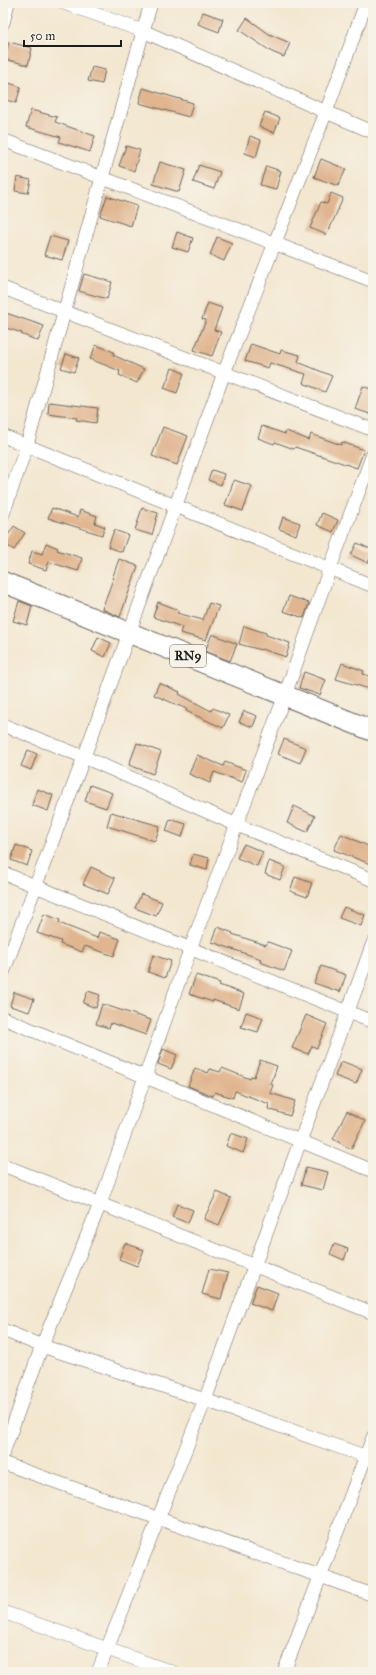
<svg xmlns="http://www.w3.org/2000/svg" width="376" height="1675" viewBox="0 0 376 1675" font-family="'IM FELL Great Primer',serif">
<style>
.building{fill:#e0b58f}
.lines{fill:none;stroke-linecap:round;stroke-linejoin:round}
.minor-casing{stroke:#67635b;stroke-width:14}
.primary-casing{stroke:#67635b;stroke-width:22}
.minor{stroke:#fff;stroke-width:13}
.primary{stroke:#fff;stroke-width:20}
.labels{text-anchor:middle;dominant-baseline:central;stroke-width:3;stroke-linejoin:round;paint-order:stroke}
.shield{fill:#f7f3e8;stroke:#5e5c59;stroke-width:1}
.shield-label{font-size:13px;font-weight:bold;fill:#1c1c1c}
</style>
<rect width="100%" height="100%" fill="#f7f3e8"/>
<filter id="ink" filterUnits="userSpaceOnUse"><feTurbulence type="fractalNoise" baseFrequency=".025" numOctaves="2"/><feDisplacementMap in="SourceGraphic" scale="8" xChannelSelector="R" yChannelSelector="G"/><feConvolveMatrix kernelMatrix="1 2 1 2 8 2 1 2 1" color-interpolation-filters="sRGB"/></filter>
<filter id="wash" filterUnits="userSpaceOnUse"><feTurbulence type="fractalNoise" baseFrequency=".012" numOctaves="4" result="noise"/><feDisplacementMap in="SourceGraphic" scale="16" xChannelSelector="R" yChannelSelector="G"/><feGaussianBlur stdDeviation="0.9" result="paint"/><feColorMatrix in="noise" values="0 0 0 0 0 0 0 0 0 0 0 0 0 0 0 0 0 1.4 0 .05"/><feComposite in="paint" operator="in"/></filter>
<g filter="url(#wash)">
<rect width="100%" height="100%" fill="#f3e7d0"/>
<g id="blocks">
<g class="building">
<polygon points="203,12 223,19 219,32 198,24"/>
<polygon points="247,18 269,34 290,43 284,57 272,52 239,30"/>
<polygon points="9,42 32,48 28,65 4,59"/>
<polygon points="92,67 105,70 102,84 88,81"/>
<polygon points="3,81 21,87 16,103 3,99"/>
<polygon points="143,88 193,103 189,117 139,103"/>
<polygon points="31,110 57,117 55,122 95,136 90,152 59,142 61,137 26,127"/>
<polygon points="265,112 280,118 274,133 259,126"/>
<polygon points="250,136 261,140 256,157 245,153"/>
<polygon points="126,146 140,150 134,171 119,166"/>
<polygon points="321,159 346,169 338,186 314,177"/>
<polygon points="160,162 186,170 179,192 153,184"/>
<polygon points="199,165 220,172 214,189 193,182"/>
<polygon points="266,166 281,171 276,189 260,185"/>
<polygon points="17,177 31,180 28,193 15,191"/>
<polygon points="331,193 343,198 327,235 310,228 321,202 327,204"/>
<polygon points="107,196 137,206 131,226 100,216"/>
<polygon points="177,232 193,238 188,252 172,247"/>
<polygon points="50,236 68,241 62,260 44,255"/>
<polygon points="217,237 232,243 224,261 210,255"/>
<polygon points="84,274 112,282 107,299 79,291"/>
<polygon points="208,303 222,308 214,330 221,332 212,356 194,350 206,320 202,319"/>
<polygon points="3,312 44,326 38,341 21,334 22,333 3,327"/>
<polygon points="251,344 280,354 281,350 300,355 298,362 332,376 325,392 303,383 306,374 270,363 268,368 245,361"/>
<polygon points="96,345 114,352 113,355 144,369 137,383 119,375 120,371 90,359"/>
<polygon points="66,354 79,358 74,372 61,368"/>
<polygon points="172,368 184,373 177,393 164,388"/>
<polygon points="363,386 373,390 373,415 355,409"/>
<polygon points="49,402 98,408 96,423 76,420 77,418 48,414"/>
<polygon points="262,426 285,434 286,431 309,440 311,434 341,445 342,442 364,450 357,468 295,447 294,449 275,442 274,444 258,438"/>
<polygon points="163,427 188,436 177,465 152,456"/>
<polygon points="212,470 224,474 221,485 208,480"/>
<polygon points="234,480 252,486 243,511 225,505"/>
<polygon points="52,508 78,517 80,510 97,516 95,523 105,527 102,535 48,518"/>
<polygon points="142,508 158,513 152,535 135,530"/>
<polygon points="322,513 338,520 333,532 317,525"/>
<polygon points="283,517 300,523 296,535 279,529"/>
<polygon points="14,526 25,533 14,550 3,543"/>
<polygon points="114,530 128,535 122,552 108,547"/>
<polygon points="46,543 58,548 57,550 82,558 78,571 49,562 46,570 28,564 32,551 42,554"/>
<polygon points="357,543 373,550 368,563 351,555"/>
<polygon points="119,559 138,566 120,617 102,609 113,579 112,579"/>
<polygon points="289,596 309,603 304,618 283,611"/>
<polygon points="19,601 32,606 27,625 13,621"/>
<polygon points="158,602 179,610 177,613 203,620 209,603 219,606 206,640 180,633 182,627 153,617"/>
<polygon points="244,626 266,633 266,635 290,643 286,657 262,649 261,650 239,644"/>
<polygon points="212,634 237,644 230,661 205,651"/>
<polygon points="98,637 111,643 105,657 92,651"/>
<polygon points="342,663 364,671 363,674 373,677 373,690 336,679"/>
<polygon points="304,672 326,680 320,695 299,688"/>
<polygon points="159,683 180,692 179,694 211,711 213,708 229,715 223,728 186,711 187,709 154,695"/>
<polygon points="244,711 257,716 253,727 239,722"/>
<polygon points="284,739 306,748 300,763 278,754"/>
<polygon points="137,743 161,752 153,774 129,765"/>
<polygon points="28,750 37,754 31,770 21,766"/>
<polygon points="197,755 223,766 225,762 246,770 242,782 214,772 210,783 189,774"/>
<polygon points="90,785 112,793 106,808 85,801"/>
<polygon points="37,789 53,795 48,811 32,805"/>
<polygon points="294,806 315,816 307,832 287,823"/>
<polygon points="111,812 160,826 155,841 107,826"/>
<polygon points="170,819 186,824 182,837 166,831"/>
<polygon points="341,834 373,848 373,865 334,850"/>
<polygon points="244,844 263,852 257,866 237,858"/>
<polygon points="16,845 32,851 27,866 11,860"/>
<polygon points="193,854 209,858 207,870 190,865"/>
<polygon points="269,861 285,867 280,880 265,874"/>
<polygon points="91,867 115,878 108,894 83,884"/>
<polygon points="295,877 312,883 307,897 290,891"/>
<polygon points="141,894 162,902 156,916 135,908"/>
<polygon points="344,907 365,915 361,926 339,918"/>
<polygon points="44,914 60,920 59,923 97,938 99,932 120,939 114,956 85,946 82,952 60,944 61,941 37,933"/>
<polygon points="218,927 233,933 232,934 266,945 268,942 292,951 284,971 260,962 261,959 212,942"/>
<polygon points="153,955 171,961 165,978 148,972"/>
<polygon points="321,966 346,975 340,992 314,983"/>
<polygon points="196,975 220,983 219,985 244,994 239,1009 213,1000 213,1002 189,994"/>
<polygon points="88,991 100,995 96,1008 83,1003"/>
<polygon points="14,992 34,999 29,1012 10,1006"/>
<polygon points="102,1004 151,1020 146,1035 111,1023 109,1028 96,1024"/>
<polygon points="246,1012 263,1018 258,1032 241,1027"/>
<polygon points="306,1015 327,1024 317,1048 312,1046 308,1054 292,1048"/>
<polygon points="163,1049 177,1055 171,1069 158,1064"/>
<polygon points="260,1060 277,1066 271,1084 273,1085 270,1093 295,1101 290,1116 268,1109 269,1104 235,1091 233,1098 215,1092 213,1096 188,1086 195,1068 208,1073 210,1069 220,1072 222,1068 250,1079 251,1076 254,1077"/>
<polygon points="341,1061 362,1069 356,1084 335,1076"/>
<polygon points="347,1111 365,1121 351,1149 333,1139"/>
<polygon points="231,1133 248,1139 243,1153 226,1146"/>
<polygon points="306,1167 328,1172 323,1190 301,1185"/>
<polygon points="217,1192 231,1198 219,1225 204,1219"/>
<polygon points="177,1204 193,1210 188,1223 172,1217"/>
<polygon points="125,1243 144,1250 137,1266 119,1259"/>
<polygon points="334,1244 348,1249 344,1260 330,1254"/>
<polygon points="209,1269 228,1273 221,1299 202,1294"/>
<polygon points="257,1285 278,1293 272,1311 250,1303"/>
</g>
</g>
</g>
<g filter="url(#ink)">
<use href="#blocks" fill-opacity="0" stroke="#67635b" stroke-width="1"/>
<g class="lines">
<g class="minor-casing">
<g id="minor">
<polyline points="64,3 143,31 326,112 366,3"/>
<polyline points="3,23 8,3"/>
<polyline points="3,140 373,281"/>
<polyline points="3,288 373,430"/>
<polyline points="3,436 373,586"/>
<polyline points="3,514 27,445 151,3"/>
<polyline points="3,725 84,757 237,825 373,880"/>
<polyline points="3,873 373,1022"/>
<polyline points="3,973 84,757 224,373 326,112 373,132"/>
<polyline points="3,1018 373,1171"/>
<polyline points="3,1165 373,1313"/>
<polyline points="3,1330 42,1346 205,1400 373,1459"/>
<polyline points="3,1453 42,1346 100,1204 191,947 285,695 330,568 373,454"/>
<polyline points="3,1463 373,1595"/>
<polyline points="3,1612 172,1672"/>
<polyline points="98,1672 205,1400 373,943"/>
<polyline points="284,1672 373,1437"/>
</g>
</g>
<g class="primary-casing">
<polyline id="primary" points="3,582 373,731"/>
</g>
<use href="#minor" class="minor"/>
<use href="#primary" class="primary"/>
</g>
</g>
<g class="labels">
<rect class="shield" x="170" y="645" width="36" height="22" rx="3"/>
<g class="shield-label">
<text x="188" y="656">RN9</text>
</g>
</g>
<rect width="376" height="1675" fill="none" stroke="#f7f3e8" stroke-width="16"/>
<path d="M24 40v6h97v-6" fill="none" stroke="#1c1c1c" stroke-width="2"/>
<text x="30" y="40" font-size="12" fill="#1c1c1c" stroke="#f7f3e8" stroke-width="3" paint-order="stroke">50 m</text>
</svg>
